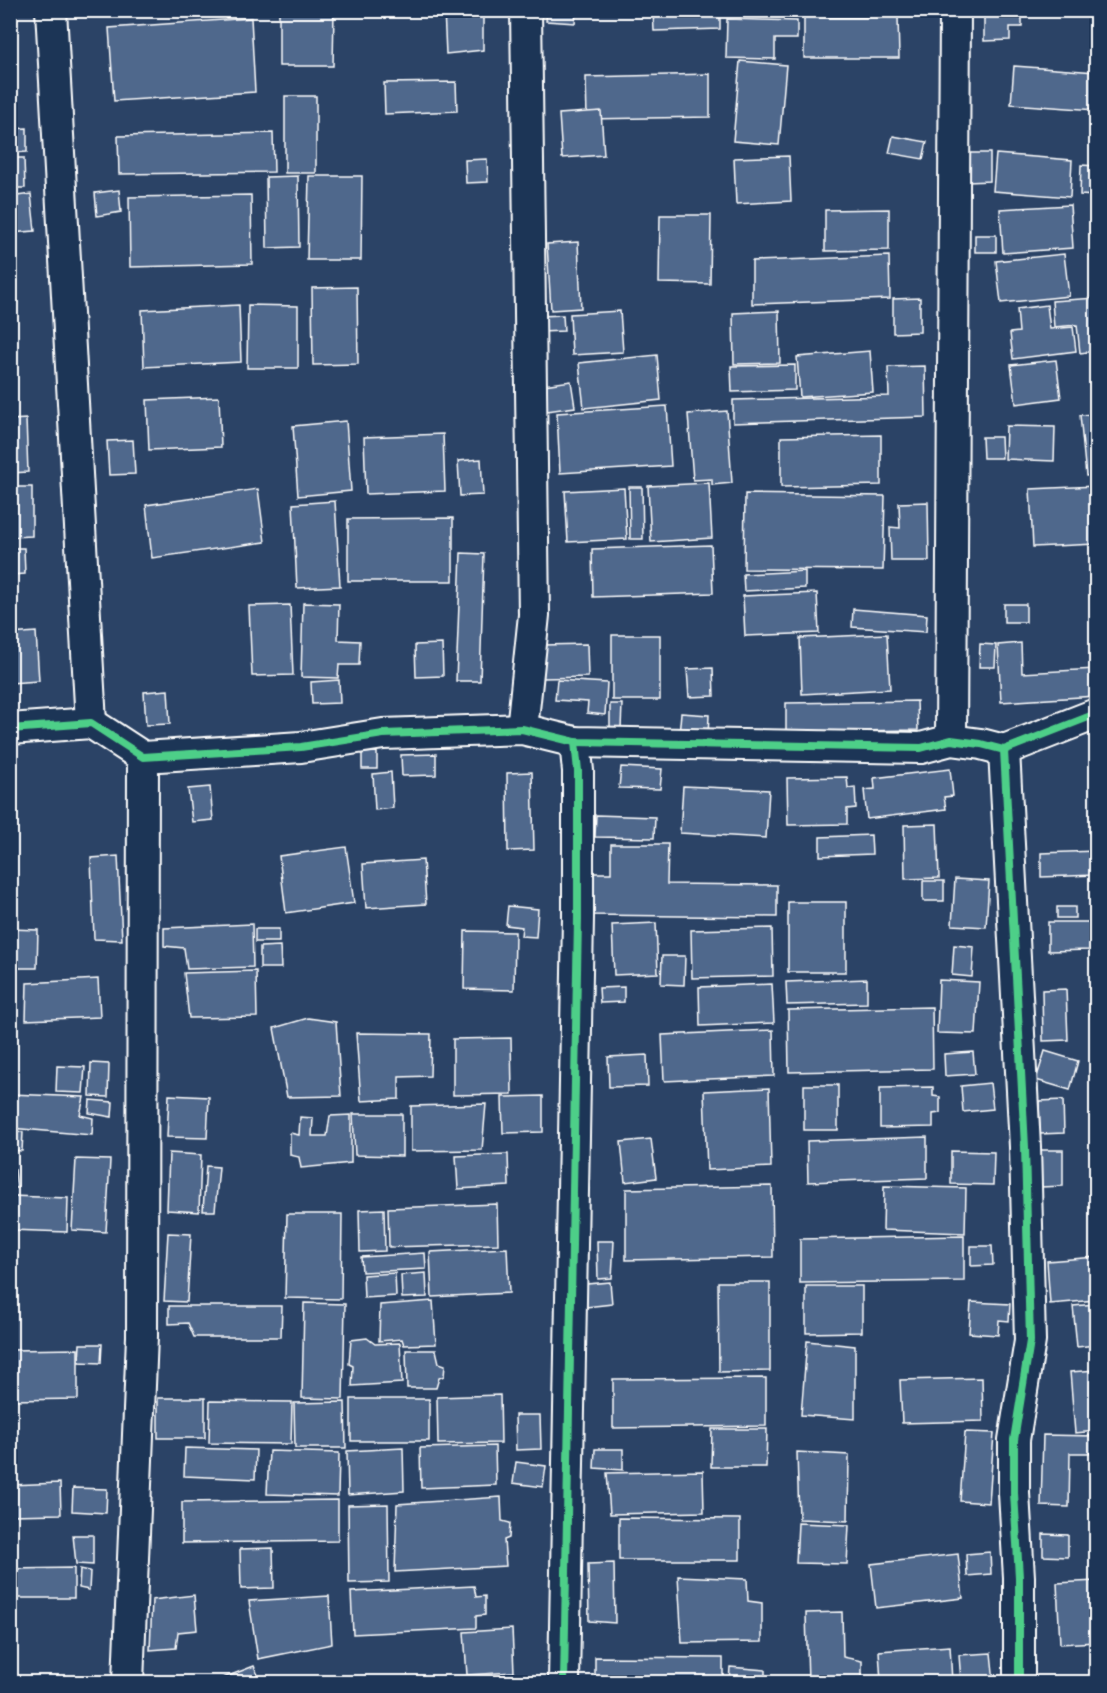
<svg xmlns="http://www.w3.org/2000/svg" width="1107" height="1693" viewBox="0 0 1107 1693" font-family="'Balsamiq Sans',sans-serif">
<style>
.building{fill:#4f678c;stroke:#fff;stroke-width:1.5}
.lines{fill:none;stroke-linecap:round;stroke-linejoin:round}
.street-casing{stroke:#fff;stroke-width:34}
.street{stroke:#1d3557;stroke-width:30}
.cycleway-casing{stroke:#1d3557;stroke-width:11}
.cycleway{stroke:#4dcf88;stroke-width:8}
</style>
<rect width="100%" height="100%" fill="#2b4366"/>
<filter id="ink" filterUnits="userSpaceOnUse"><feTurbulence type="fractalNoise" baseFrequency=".0167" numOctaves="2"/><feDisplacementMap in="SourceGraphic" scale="12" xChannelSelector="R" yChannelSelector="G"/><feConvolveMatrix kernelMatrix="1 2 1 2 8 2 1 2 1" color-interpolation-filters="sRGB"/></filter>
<g filter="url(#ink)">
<g class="building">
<polygon points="82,10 110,10 110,14 82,15"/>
<polygon points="279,10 334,10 333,66 279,66"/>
<polygon points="444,10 483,10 483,50 446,54"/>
<polygon points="547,10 576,10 575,23 546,21"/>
<polygon points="653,10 720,10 720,29 654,31"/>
<polygon points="984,10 1022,10 1022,27 1010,27 1010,40 984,41"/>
<polygon points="804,17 898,17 899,58 804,58"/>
<polygon points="251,18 255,92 114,101 109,28"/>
<polygon points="727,19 797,21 797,39 775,39 775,59 726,58"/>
<polygon points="740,61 786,65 779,145 733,141"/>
<polygon points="1014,66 1096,72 1096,110 1011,104"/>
<polygon points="710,74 710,117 587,119 586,77"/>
<polygon points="456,82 457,111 385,114 384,83"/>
<rect x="285" y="96" width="31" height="77"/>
<polygon points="601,111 604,155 562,158 559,114"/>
<polygon points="27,128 27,152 10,153 10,129"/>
<polygon points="273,133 274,172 119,174 118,136"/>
<polygon points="893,136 927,142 923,159 889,153"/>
<polygon points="968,153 990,153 990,181 968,182"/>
<polygon points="996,154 1072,160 1070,197 993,191"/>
<polygon points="789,156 791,201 736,204 734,158"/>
<polygon points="10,158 24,158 25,188 10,188"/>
<polygon points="487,159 488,182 466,183 465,160"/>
<polygon points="1081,165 1096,166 1096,196 1080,195"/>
<polygon points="298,176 299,247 267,248 266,177"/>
<polygon points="309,176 362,176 361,260 307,260"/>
<polygon points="119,190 121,212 97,216 95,193"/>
<polygon points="31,194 35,231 10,233 10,197"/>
<polygon points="251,195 252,264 130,267 129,197"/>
<polygon points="1070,205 1073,248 1003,253 1000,209"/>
<polygon points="889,209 889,250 825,251 825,210"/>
<polygon points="660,215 711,215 710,284 659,283"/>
<rect x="975" y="235" width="21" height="17"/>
<polygon points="578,242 581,308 551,310 547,244"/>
<polygon points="1064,254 1069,296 1001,303 996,261"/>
<polygon points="889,256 890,299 752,304 752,261"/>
<polygon points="357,287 358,364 313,365 312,288"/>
<polygon points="920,298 920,332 893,333 893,299"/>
<polygon points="1096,298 1096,351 1080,353 1077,325 1054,327 1052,301"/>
<polygon points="239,305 241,362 144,367 142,310"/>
<polygon points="248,305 298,306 298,368 247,368"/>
<polygon points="1047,305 1050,329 1073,327 1076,351 1013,359 1010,333 1019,332 1017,309"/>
<polygon points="620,311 623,352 572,355 570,314"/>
<polygon points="779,311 780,363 734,364 733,313"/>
<polygon points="563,315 564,331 541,332 540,316"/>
<polygon points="870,351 873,392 800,397 797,357"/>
<polygon points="657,355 661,400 584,408 579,363"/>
<polygon points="1056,360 1061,398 1016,404 1011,365"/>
<polygon points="795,365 795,390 732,392 731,366"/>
<polygon points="925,366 926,417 733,423 733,400 889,396 888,367"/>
<polygon points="571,381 575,407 547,411 544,385"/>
<polygon points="219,397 221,447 149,450 147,400"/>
<polygon points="667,406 671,466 560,473 557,413"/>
<polygon points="727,411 732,483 712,485 712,479 693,480 688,414"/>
<polygon points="1096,414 1096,475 1086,476 1080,415"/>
<polygon points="26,419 28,472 10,473 10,420"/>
<polygon points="346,421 351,491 298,496 293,426"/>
<polygon points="1006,426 1055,427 1054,461 1005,459"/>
<polygon points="443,434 445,491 366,494 364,437"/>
<polygon points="881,435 881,485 781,487 781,437"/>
<polygon points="982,437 1001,437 1002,458 983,458"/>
<polygon points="133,440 135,474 109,475 107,441"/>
<polygon points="481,459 483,495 460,496 458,461"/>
<polygon points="709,483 712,538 651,542 648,486"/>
<polygon points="1096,486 1096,544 1033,547 1030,489"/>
<polygon points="10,487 32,487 32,536 10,537"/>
<polygon points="629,487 642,487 643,539 630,539"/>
<polygon points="624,488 627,539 568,542 565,491"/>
<polygon points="258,489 265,542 152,558 146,505"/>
<polygon points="745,494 885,496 883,570 744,569"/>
<polygon points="335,501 340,586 297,588 293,504"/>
<polygon points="928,502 929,561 891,561 890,527 900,528 899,503"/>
<polygon points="453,518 453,581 348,581 348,519"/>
<polygon points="711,545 713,593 593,597 592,549"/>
<polygon points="10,548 24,548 25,574 10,575"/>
<polygon points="461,553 484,554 480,681 456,681"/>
<polygon points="805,571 805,588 744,591 743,574"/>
<polygon points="817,593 819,633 745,636 743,596"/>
<polygon points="303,603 339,604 338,640 360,641 359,665 339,665 338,678 301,677"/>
<rect x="1004" y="604" width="22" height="18"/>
<polygon points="290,605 293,675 252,676 249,606"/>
<polygon points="853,609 927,615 926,632 852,627"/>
<polygon points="36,632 39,681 10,683 10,634"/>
<polygon points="887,634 890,689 802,694 800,638"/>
<rect x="612" y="635" width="48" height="65"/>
<polygon points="1021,643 1022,673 1096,669 1096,696 1001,702 998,645"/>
<polygon points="442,644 443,676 416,677 415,645"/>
<polygon points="587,644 588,677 543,678 543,645"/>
<polygon points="980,644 996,645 995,667 979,667"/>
<polygon points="713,668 714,696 689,697 687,669"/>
<polygon points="339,680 340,703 312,704 311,682"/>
<polygon points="557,680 607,683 605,715 587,713 588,702 555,700"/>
<polygon points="168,690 170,724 146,725 144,692"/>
<polygon points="917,701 918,730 786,732 786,703"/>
<polygon points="610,704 622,704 621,728 610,728"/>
<polygon points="681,713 709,715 708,737 679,735"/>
<polygon points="377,752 377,769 362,769 362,753"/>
<polygon points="436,754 436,775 402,776 401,755"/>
<polygon points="621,767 662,769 660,789 619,788"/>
<polygon points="950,769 953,796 944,797 946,809 867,819 864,790 875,789 874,778"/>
<polygon points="391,772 393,808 375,810 373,774"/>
<polygon points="532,772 534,850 508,851 507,773"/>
<polygon points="847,777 848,788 855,787 856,808 847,809 847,824 788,825 787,778"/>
<polygon points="683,786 769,790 766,838 680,833"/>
<polygon points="210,787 213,820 192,822 188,789"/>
<polygon points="596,815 655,817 654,838 595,837"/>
<polygon points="937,824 939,878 905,879 904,825"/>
<polygon points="871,835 872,854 820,856 820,837"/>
<polygon points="611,844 668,844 667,884 777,885 777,917 588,915 588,873 611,873"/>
<polygon points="346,847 354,903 286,913 279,856"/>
<polygon points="1096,851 1096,875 1041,877 1041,853"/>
<polygon points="118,856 122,940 94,939 91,858"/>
<polygon points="423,860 426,904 366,908 363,864"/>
<polygon points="955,879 989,881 986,927 952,925"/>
<rect x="923" y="881" width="21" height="20"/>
<polygon points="1096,895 1096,952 1095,952"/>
<rect x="788" y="902" width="58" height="70"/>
<polygon points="508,906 538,909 536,937 521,936 522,927 506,925"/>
<rect x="1057" y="907" width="18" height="11"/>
<polygon points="1048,922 1090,922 1091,950 1048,951"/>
<polygon points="656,923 658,973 614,975 612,925"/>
<polygon points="252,924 253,967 187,969 184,948 164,946 164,928"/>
<polygon points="772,928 773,976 692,978 691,930"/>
<polygon points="10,929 38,930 37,968 10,968"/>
<rect x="255" y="929" width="24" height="13"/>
<polygon points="465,931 515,932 514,990 464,989"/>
<polygon points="954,945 974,947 972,977 952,975"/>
<polygon points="280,946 281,968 260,968 260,947"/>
<polygon points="662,956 685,956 684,985 661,984"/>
<polygon points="256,971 257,1017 189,1018 184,973"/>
<polygon points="98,979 100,1017 26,1020 27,983"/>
<polygon points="867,979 867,1003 787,1005 786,982"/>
<polygon points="939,980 979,982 976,1034 937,1033"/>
<polygon points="772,984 774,1023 700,1026 699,987"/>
<polygon points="624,987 624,1002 600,1003 599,988"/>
<polygon points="1066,989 1068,1040 1043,1041 1042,990"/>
<polygon points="932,1007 933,1069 789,1072 788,1010"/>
<polygon points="308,1018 336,1022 341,1096 287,1097 274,1028"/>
<polygon points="773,1030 774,1076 664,1081 662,1035"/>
<polygon points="356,1033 431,1034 430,1076 399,1077 399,1099 361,1101"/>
<polygon points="511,1038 512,1094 453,1095 453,1039"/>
<polygon points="1045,1051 1078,1061 1070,1090 1036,1080"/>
<polygon points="973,1052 975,1074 945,1076 944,1054"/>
<polygon points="647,1055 648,1086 609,1087 608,1057"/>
<polygon points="1096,1055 1096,1080 1093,1080 1093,1056"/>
<polygon points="91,1063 109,1064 108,1097 90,1096"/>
<polygon points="57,1066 85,1067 83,1093 56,1092"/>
<polygon points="990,1083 993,1109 963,1112 961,1086"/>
<rect x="804" y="1085" width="34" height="45"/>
<polygon points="933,1087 933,1096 940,1097 940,1113 933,1114 933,1127 880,1128 880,1088"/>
<polygon points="769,1088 771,1167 707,1170 704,1091"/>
<polygon points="10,1094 84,1097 80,1115 93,1118 92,1135 10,1128"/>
<polygon points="169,1095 209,1097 207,1138 167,1137"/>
<polygon points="543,1096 543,1132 503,1133 502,1097"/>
<polygon points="90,1100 113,1102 112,1117 89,1113"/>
<polygon points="1063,1100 1064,1133 1040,1134 1039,1101"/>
<polygon points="486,1104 482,1150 411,1151 411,1106"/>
<polygon points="353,1114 402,1114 402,1156 355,1155"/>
<polygon points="351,1115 351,1163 301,1168 299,1157 290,1155 290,1133 299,1135 300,1117 313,1118 312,1136 327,1136 330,1116"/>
<polygon points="10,1131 23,1132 22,1151 10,1150"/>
<polygon points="927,1137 927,1178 808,1182 807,1141"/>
<polygon points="651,1139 656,1178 625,1182 621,1142"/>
<polygon points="1041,1150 1063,1150 1063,1186 1041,1187"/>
<polygon points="951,1151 994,1152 993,1185 951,1184"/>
<polygon points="169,1153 201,1155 199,1212 167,1210"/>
<polygon points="508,1154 509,1186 458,1189 456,1156"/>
<polygon points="76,1159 110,1160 106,1232 72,1230"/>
<polygon points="206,1166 219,1167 215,1211 203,1211"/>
<polygon points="15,1170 17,1188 10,1188 10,1171"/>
<polygon points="772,1186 773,1257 626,1260 626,1189"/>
<polygon points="884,1186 966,1188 965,1233 883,1230"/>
<polygon points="10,1196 68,1198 67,1232 10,1230"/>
<polygon points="497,1204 498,1244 389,1247 388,1208"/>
<polygon points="384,1209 385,1251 360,1252 359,1210"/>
<polygon points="287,1214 342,1214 341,1299 285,1298"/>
<polygon points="168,1233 191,1234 187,1302 164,1301"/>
<polygon points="964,1236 964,1281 800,1283 800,1239"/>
<polygon points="597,1241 614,1241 612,1278 598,1279"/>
<polygon points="971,1246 992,1246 993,1265 971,1266"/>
<polygon points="507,1248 509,1293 432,1297 430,1252"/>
<polygon points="425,1253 426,1269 362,1272 361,1257"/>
<polygon points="1096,1257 1096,1300 1050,1304 1047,1261"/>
<polygon points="395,1273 396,1296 364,1298 363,1275"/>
<polygon points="426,1273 427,1297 402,1298 401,1275"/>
<polygon points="610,1282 612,1304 586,1307 587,1284"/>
<polygon points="718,1282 770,1282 770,1371 719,1372"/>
<polygon points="806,1286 862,1286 862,1332 806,1333"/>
<polygon points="433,1301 436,1344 404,1345 402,1339 379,1341 380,1305"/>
<polygon points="971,1302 1010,1304 1009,1321 999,1320 998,1335 969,1333"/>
<polygon points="304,1303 345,1304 343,1399 302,1398"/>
<polygon points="1096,1304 1096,1345 1077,1347 1073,1306"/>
<polygon points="169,1306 282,1306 281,1337 194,1337 188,1323 169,1324"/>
<polygon points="367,1338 375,1344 400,1343 402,1383 352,1386 353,1366 349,1364 351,1340"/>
<polygon points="807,1341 855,1346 855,1419 801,1415"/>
<polygon points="80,1344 102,1344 101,1363 79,1362"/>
<polygon points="78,1349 78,1399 10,1400 10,1350"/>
<polygon points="406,1350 436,1350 439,1363 445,1365 444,1376 439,1378 436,1388 407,1388"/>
<polygon points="1096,1370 1096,1431 1075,1433 1070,1372"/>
<polygon points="766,1378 766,1426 613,1428 613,1379"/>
<polygon points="982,1378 983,1421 902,1423 900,1380"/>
<polygon points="500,1395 501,1443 438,1444 437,1397"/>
<rect x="158" y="1398" width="47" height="40"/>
<rect x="351" y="1399" width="78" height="42"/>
<polygon points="210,1401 292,1402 291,1444 209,1443"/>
<polygon points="345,1402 346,1448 295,1448 294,1403"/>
<polygon points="515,1415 540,1415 541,1449 516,1450"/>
<polygon points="712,1429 767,1429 766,1467 711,1467"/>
<polygon points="965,1432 994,1433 989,1503 960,1501"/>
<polygon points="1043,1435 1096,1436 1096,1453 1070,1453 1069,1507 1041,1506"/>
<polygon points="495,1446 496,1485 421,1488 420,1448"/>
<polygon points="185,1448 256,1450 255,1479 184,1476"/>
<polygon points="403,1448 404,1491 348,1495 347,1451"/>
<polygon points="595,1449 623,1449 623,1470 594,1468"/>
<polygon points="269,1451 339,1453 338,1496 267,1494"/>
<polygon points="797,1452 849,1455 848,1521 799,1519"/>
<polygon points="516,1462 546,1466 543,1487 513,1483"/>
<polygon points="703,1471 704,1512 610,1514 607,1473"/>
<polygon points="60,1483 61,1514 10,1515 10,1485"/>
<polygon points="73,1488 107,1489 106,1513 72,1511"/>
<polygon points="501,1497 502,1521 510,1523 509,1538 504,1540 506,1566 395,1572 397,1504"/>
<polygon points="338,1500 338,1541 182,1543 182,1502"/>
<polygon points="388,1504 389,1582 349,1583 348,1505"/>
<polygon points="619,1518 740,1519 740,1560 619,1560"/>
<polygon points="798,1523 849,1525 847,1564 796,1563"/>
<polygon points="1043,1534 1068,1535 1068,1557 1043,1556"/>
<polygon points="73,1535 93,1535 93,1565 76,1564"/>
<polygon points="273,1548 274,1588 241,1589 240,1549"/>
<polygon points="990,1552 991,1574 967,1576 966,1554"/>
<polygon points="958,1554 963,1598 876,1608 871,1564"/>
<polygon points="614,1563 615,1623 589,1621 588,1564"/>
<polygon points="74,1568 74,1598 10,1598 10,1569"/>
<polygon points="80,1569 90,1571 89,1590 79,1588"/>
<polygon points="678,1576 747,1579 748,1601 762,1603 762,1642 682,1643"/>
<polygon points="1096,1581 1096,1642 1060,1644 1057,1583"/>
<polygon points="474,1586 476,1597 485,1596 485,1615 476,1616 476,1628 353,1634 351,1592"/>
<polygon points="194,1595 197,1630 178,1632 176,1648 150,1650 152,1600"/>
<polygon points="329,1596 332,1644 258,1659 249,1601"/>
<polygon points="842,1612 843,1657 862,1661 862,1682 808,1682 806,1613"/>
<polygon points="512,1629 514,1672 467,1675 464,1632"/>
<polygon points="950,1646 952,1682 881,1682 879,1651"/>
<polygon points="991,1653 994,1682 961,1682 959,1655"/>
<polygon points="595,1657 723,1658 723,1682 595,1682"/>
<polygon points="254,1666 261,1682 213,1682"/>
<polygon points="730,1667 765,1670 765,1682 729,1682"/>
</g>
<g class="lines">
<g class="street-casing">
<g id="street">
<polyline points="51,10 91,723"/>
<polyline points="10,729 91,723 143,757 301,747 383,734 522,729 575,742 921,748 951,740 981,744 1004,750 1096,714"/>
<polyline points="522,729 534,615 526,10"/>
<polyline points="951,740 955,10"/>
<polyline points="1004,750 1025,1147 1030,1341 1014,1440 1014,1493 1019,1577 1019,1682"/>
<polyline points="128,1682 142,1336 143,757"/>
<polyline points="564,1682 578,918 578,771 575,742"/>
</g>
</g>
<use href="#street" class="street"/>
<g class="cycleway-casing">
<g id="cycleway">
<polyline points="10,729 91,723 143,757 301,747 383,734 522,729 575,742 921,748 951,740 981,744 1004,750 1096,714"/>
<polyline points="1004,750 1025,1147 1030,1341 1014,1440 1014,1493 1019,1577 1019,1682"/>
<polyline points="564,1682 578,918 578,771 575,742"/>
</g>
</g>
<use href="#cycleway" class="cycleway"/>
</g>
</g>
<rect width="1107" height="1693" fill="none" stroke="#1d3557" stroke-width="36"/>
<rect x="18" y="18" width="1071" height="1657" fill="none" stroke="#fff" stroke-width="2" filter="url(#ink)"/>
</svg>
